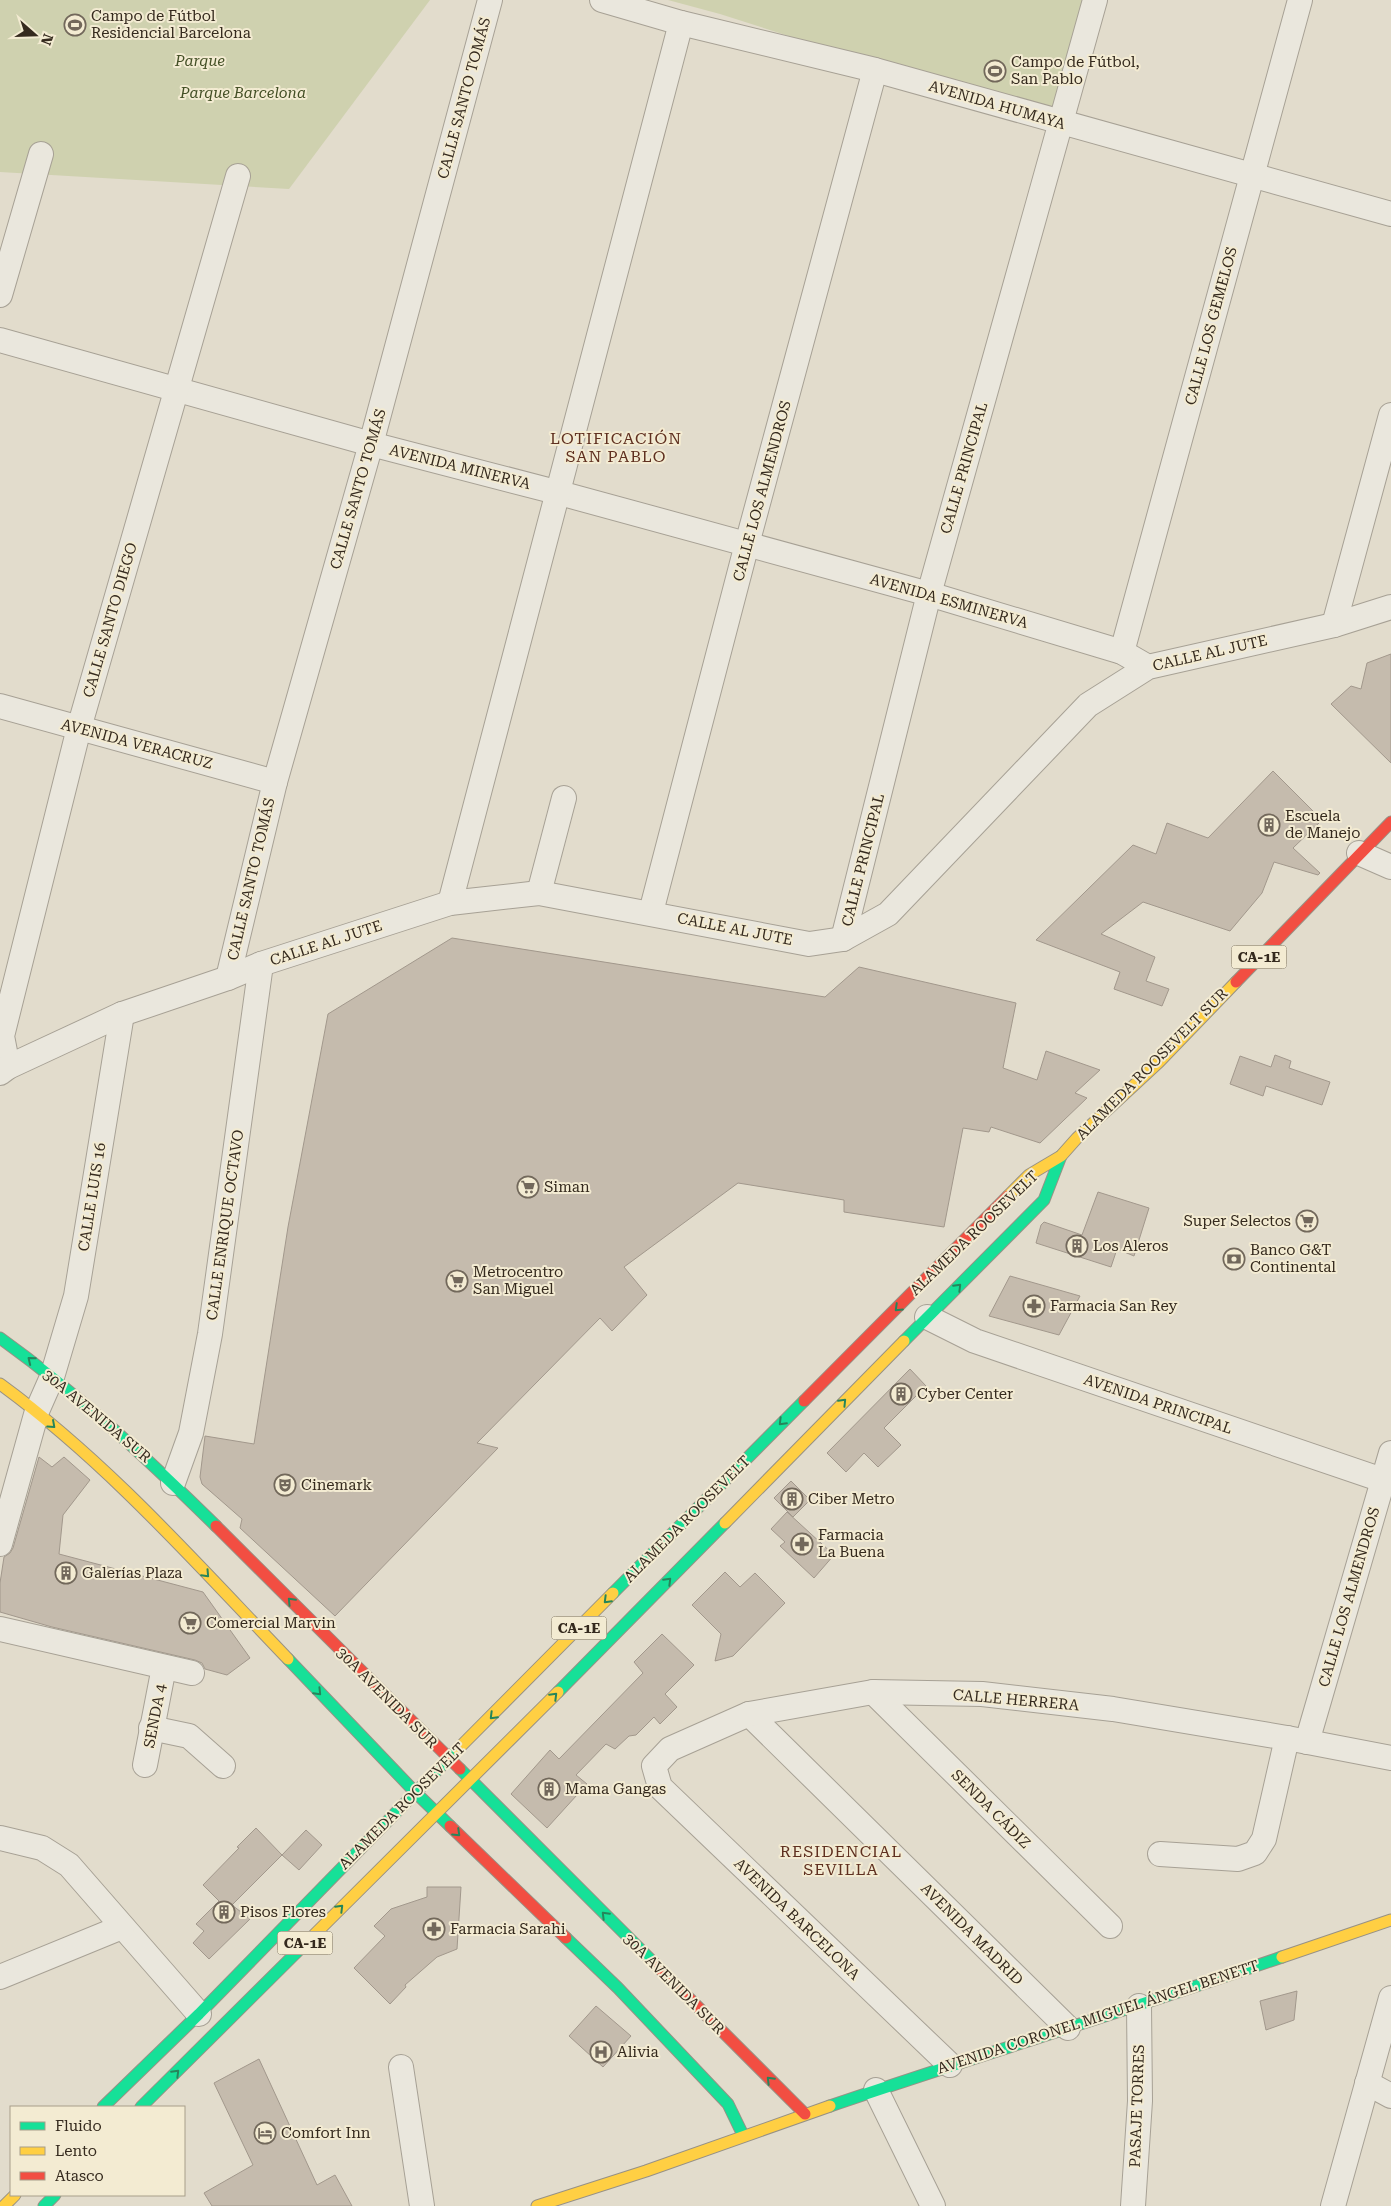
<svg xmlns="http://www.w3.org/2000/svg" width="1391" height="2206" viewBox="0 0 1391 2206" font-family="'Roboto Serif',serif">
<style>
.green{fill:#cfd1af}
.building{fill:#c5bbad;stroke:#a2988c}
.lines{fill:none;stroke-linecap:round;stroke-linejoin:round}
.street-casing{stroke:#a7a195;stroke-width:26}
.fast-casing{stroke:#979185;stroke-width:13}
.slow-casing{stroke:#979185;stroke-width:13}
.jam-casing{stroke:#979185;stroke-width:13}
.street{stroke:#eae7dd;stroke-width:24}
.fast{stroke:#16e098;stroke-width:11}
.slow{stroke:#ffcf43;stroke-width:11}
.jam{stroke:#f24e42;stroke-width:11}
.oneway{stroke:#26855b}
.labels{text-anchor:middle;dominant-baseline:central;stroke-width:4;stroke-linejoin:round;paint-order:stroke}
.shield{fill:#f3ebd2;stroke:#6e6454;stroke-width:1}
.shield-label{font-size:14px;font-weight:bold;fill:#352a1e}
.poi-label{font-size:15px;fill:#352a1e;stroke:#f3ebd2;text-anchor:start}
.park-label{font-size:15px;font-style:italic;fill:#445026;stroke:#f3ebd2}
.street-label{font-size:15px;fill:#352a1e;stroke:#f3ebd2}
.neighbourhood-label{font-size:16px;letter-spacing:1px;fill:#5f3020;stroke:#f3ebd2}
</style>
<rect width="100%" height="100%" fill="#e2dccc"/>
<g class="green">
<polygon points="0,0 430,0 289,189 0,172"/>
<polygon points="668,0 1095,0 1062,123 720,14"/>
</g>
<g class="building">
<polygon points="1391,654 1391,763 1331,704 1351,686 1361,689 1367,663"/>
<polygon points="1273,771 1322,820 1293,848 1320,873 1318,875 1274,862 1262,893 1230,931 1143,902 1101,934 1155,957 1146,981 1169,989 1162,1006 1114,989 1120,972 1036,940 1133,845 1156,854 1167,823 1208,838"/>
<polygon points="452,938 825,997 859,967 1016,1003 1003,1068 1037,1080 1046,1051 1100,1070 1075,1093 1087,1098 1040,1143 991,1127 989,1132 963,1128 944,1227 844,1212 844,1200 738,1183 624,1267 647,1295 612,1331 600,1318 477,1443 498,1448 335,1616 240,1528 242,1519 202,1484 200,1477 205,1436 254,1444 288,1227 328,1014"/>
<polygon points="1275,1055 1291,1061 1289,1068 1330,1082 1322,1105 1266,1086 1263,1096 1230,1084 1240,1056 1271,1067"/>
<polygon points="1098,1192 1149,1208 1134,1256 1117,1249 1111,1267 1036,1243 1041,1225 1044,1222 1082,1235"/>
<polygon points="1010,1276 1080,1296 1059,1335 989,1316"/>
<polygon points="910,1369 926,1386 884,1428 901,1445 878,1467 864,1453 846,1472 827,1453"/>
<polygon points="39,1457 52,1467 64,1457 90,1480 63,1515 59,1554 203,1592 250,1658 227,1675 205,1669 202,1663 195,1660 52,1627 0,1612 0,1583 4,1557 10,1553 13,1548"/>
<polygon points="791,1481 810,1500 793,1517 774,1498"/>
<polygon points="787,1512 834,1555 814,1578 780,1546 785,1542 771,1529"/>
<polygon points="725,1572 740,1587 755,1573 785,1603 733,1656 715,1661 721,1634 692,1605"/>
<polygon points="662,1634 694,1665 665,1694 677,1707 660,1724 654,1717 636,1735 629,1736 615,1749 606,1744 576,1775 587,1784 547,1828 511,1794 550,1750 559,1759 643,1673 634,1662"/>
<polygon points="256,1828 282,1855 232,1905 250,1919 209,1959 193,1943 204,1931 196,1924 219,1901 203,1885 239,1848 237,1847"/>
<polygon points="306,1830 322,1845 299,1870 282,1855"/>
<polygon points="427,1887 461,1887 457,1949 437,1957 405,1985 406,1987 390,2004 354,1968 385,1936 374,1926 391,1909 427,1897"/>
<polygon points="1297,1991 1294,2020 1266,2030 1260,2001"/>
<polygon points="596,2006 631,2036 603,2067 569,2036"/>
<polygon points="259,2059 317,2185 335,2175 352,2206 212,2206 204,2193 253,2165 214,2083"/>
</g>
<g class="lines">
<g class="street-casing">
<g id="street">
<polyline points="602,0 681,23 875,70 1391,214"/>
<polyline points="0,295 41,154"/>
<polyline points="0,340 371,444 556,492 929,594 1122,652 1148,667"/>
<polyline points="1334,625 1391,415"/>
<polyline points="1122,652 1300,0"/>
<polyline points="0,706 275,782"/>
<polyline points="1359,853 1391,867"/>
<polyline points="539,893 564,798"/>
<polyline points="450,903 681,23"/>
<polyline points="651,912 747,544 875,70"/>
<polyline points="843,939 929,594 1095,0"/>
<polyline points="228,978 275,782 371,444 490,0"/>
<polyline points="8,1067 2,1036 79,728 238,176"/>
<polyline points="0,1073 8,1067 122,1014 228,978 261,964 450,903 539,893 809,944 843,939 888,914 1088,705 1148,667 1334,625 1391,607"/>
<polyline points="927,1317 975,1341 1391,1483"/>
<polyline points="173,1483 191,1433 210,1334 261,964"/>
<polyline points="0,1544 37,1411 52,1377 76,1296 122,1014"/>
<polyline points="0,1629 192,1673"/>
<polyline points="873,1692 1110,1926"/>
<polyline points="749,1714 1068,2028"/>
<polyline points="151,1728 189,1736 223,1766"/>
<polyline points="1307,1742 1391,1453"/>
<polyline points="145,1765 164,1667"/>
<polyline points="0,1838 42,1848 69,1865 199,2014"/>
<polyline points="1160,1854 1238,1859 1255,1853 1264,1839 1287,1738"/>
<polyline points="0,1977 122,1927"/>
<polyline points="950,2065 660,1787 654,1766 670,1749 749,1714 873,1692 982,1694 1113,1709 1287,1738 1391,1758"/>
<polyline points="401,2067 422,2206"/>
<polyline points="1367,2083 1391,2096"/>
<polyline points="876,2090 933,2206"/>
<polyline points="1133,2206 1140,2101 1139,2006"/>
<polyline points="1333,2206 1391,1998"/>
</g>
</g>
<g class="fast-casing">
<g id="fast">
<path d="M0,1338C78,1394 148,1459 216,1526"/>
<polyline points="904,1341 1044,1200 1061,1156"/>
<polyline points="613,1593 804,1401"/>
<polyline points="288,1659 415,1792 450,1826"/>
<polyline points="558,1692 725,1523"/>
<polyline points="460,1769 654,1963"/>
<polyline points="566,1938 618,1988 728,2104 743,2135"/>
<path d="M830,2106C980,2055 1132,2009 1282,1957"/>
<polyline points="103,2107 199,2014 458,1749"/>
<polyline points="141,2107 309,1940"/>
<polyline points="44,2206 55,2195"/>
</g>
</g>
<g class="slow-casing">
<g id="slow">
<polyline points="1008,1196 1029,1175 1061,1156 1077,1138 1159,1062 1236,982"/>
<path d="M0,1384C107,1462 196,1563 288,1659"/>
<polyline points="725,1523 904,1341"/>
<polyline points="458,1749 613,1593"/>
<polyline points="309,1940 558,1692"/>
<polyline points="1282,1957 1391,1920"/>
<polyline points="4,2206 15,2195"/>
<polyline points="537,2206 646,2171 830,2106"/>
</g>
</g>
<g class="jam-casing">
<g id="jam">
<polyline points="1236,982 1391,822"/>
<polyline points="804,1401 1008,1196"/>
<polyline points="216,1526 460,1769"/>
<polyline points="450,1826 566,1938"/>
<polyline points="654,1963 805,2114"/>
</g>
</g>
<use href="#street" class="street"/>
<use href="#fast" class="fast"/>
<use href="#slow" class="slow"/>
<use href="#jam" class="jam"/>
</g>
<defs><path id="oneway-chevron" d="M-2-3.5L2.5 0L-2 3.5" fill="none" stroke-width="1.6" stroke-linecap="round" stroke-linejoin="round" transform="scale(1.25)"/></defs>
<g class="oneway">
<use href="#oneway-chevron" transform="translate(958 1287) rotate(-45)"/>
<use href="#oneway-chevron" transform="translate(898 1308) rotate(136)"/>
<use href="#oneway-chevron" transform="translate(31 1360) rotate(-141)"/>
<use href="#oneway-chevron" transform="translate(843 1402) rotate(-46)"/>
<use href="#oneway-chevron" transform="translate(782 1422) rotate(135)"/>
<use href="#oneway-chevron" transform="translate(52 1425) rotate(42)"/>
<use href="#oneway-chevron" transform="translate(206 1574) rotate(47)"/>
<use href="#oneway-chevron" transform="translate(668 1581) rotate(-45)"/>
<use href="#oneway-chevron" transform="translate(607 1600) rotate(135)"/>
<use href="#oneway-chevron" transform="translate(291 1601) rotate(-134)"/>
<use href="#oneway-chevron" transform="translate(318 1692) rotate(46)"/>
<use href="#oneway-chevron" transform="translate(554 1696) rotate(-45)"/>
<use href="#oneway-chevron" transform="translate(493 1716) rotate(135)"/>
<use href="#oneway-chevron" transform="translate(457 1833) rotate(44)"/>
<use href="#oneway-chevron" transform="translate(340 1908) rotate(-45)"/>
<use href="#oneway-chevron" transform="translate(605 1915) rotate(-135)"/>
<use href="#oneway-chevron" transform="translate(176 2073) rotate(-45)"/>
<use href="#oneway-chevron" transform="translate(770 2080) rotate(-135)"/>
</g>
<defs>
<g id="stadium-ring" transform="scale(1.125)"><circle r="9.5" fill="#f3ebd2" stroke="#72685b" stroke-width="1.5"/><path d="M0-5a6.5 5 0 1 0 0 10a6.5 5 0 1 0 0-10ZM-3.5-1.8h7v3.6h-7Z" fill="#72685b"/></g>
<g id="building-ring" transform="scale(1.125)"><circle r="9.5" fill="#f3ebd2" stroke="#72685b" stroke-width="1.5"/><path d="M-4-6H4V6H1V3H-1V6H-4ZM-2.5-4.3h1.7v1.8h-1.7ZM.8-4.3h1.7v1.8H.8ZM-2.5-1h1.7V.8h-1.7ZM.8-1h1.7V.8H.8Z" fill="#72685b"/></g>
<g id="supermarket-ring" transform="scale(1.125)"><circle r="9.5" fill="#f3ebd2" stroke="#72685b" stroke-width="1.5"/><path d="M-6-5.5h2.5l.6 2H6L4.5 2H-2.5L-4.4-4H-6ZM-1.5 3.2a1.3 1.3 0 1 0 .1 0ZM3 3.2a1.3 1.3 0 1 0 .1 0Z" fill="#72685b"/></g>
<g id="bank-ring" transform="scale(1.125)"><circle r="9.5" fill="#f3ebd2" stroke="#72685b" stroke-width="1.5"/><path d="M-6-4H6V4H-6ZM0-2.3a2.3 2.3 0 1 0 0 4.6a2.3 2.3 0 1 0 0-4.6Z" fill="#72685b"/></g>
<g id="pharmacy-ring" transform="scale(1.125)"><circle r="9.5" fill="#f3ebd2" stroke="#72685b" stroke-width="1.5"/><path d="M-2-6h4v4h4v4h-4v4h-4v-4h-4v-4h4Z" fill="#72685b"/></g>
<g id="theatre-ring" transform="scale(1.125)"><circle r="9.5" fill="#f3ebd2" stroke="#72685b" stroke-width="1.5"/><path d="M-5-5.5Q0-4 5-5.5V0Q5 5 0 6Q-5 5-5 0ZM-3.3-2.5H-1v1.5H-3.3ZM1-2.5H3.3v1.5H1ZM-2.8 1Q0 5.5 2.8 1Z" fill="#72685b"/></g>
<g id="hospital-ring" transform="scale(1.125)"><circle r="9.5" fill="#f3ebd2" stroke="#72685b" stroke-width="1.5"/><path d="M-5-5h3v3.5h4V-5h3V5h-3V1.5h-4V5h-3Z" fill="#72685b"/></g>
<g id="hotel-ring" transform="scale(1.125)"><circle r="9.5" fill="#f3ebd2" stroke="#72685b" stroke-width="1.5"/><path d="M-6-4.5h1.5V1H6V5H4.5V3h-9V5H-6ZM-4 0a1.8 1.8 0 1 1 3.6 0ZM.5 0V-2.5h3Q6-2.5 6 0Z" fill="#72685b"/></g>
</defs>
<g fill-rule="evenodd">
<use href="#stadium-ring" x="75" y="25"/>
<use href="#stadium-ring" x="995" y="71"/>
<use href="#building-ring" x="1269" y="825"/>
<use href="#supermarket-ring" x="528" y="1187"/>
<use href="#supermarket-ring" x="1307" y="1221"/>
<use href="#building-ring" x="1077" y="1246"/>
<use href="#bank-ring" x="1234" y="1259"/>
<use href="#supermarket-ring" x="457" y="1281"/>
<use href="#pharmacy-ring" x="1034" y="1306"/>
<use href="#building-ring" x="901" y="1394"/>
<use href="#theatre-ring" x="285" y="1485"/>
<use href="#building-ring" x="792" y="1499"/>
<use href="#pharmacy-ring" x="802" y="1544"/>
<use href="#building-ring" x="66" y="1573"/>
<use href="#supermarket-ring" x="190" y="1623"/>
<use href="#building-ring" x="549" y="1789"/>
<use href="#building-ring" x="224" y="1912"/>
<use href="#pharmacy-ring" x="434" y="1929"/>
<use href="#hospital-ring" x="601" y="2052"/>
<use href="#hotel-ring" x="265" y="2133"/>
</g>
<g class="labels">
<g class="shield">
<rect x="1231.5" y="945.5" width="55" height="23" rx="4"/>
<rect x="551.5" y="1616.5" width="55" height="23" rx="4"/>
<rect x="277.5" y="1931.5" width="55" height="23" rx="4"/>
</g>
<g class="shield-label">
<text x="1259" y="957">CA-1E</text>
<text x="579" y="1628">CA-1E</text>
<text x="305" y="1943">CA-1E</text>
</g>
<g class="poi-label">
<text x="91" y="16">Campo de Fútbol<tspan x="91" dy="17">Residencial Barcelona</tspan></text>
<text x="1011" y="62">Campo de Fútbol,<tspan x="1011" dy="17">San Pablo</tspan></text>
<text x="1285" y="816">Escuela<tspan x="1285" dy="17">de Manejo</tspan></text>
<text x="544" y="1187">Siman</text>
<text x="1291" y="1221" text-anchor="end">Super Selectos</text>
<text x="1093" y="1246">Los Aleros</text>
<text x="1250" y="1250">Banco G&amp;T<tspan x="1250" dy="17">Continental</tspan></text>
<text x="473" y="1272">Metrocentro<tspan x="473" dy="17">San Miguel</tspan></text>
<text x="1050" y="1306">Farmacia San Rey</text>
<text x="917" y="1394">Cyber Center</text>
<text x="301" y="1485">Cinemark</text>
<text x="808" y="1499">Ciber Metro</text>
<text x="818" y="1535">Farmacia<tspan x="818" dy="17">La Buena</tspan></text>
<text x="82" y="1573">Galerías Plaza</text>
<text x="206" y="1623">Comercial Marvin</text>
<text x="565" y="1789">Mama Gangas</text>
<text x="240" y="1912">Pisos Flores</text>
<text x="450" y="1929">Farmacia Sarahi</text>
<text x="617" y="2052">Alivia</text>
<text x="281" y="2133">Comfort Inn</text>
</g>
<g class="park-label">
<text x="200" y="61">Parque</text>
<text x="243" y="93">Parque Barcelona</text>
</g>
<g class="street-label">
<text transform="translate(464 98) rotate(-75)">CALLE SANTO TOMÁS</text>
<text transform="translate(997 105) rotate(16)">AVENIDA HUMAYA</text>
<text transform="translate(1211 326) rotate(-75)">CALLE LOS GEMELOS</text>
<text transform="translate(460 467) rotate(14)">AVENIDA MINERVA</text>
<text transform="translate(964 468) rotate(-74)">CALLE PRINCIPAL</text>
<text transform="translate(358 489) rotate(-74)">CALLE SANTO TOMÁS</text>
<text transform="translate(762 491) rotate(-75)">CALLE LOS ALMENDROS</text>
<text transform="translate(949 601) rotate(16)">AVENIDA ESMINERVA</text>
<text transform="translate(110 620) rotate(-74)">CALLE SANTO DIEGO</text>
<text transform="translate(1210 653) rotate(-13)">CALLE AL JUTE</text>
<text transform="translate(137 744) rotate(15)">AVENIDA VERACRUZ</text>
<text transform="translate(863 860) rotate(-76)">CALLE PRINCIPAL</text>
<text transform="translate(251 879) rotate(-77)">CALLE SANTO TOMÁS</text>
<text transform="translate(735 929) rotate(11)">CALLE AL JUTE</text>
<text transform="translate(326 943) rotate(-18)">CALLE AL JUTE</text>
<text transform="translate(1152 1064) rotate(-45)">ALAMEDA ROOSEVELT SUR</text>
<text transform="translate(92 1197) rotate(-81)">CALLE LUIS 16</text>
<text transform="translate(225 1225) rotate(-82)">CALLE ENRIQUE OCTAVO</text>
<text transform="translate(974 1233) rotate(-44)">ALAMEDA ROOSEVELT</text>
<text transform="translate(1158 1404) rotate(19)">AVENIDA PRINCIPAL</text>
<text transform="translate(97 1416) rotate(40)">30A AVENIDA SUR</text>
<text transform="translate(687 1519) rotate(-45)">ALAMEDA ROOSEVELT</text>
<text transform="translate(1349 1597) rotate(-74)">CALLE LOS ALMENDROS</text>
<text transform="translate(387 1698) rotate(45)">30A AVENIDA SUR</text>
<text transform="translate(1016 1700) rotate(5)">CALLE HERRERA</text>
<text transform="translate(155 1716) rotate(-79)">SENDA 4</text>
<text transform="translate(402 1806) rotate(-45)">ALAMEDA ROOSEVELT</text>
<text transform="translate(991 1809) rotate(45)">SENDA CÁDIZ</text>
<text transform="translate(797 1919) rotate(44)">AVENIDA BARCELONA</text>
<text transform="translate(972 1934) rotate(45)">AVENIDA MADRID</text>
<text transform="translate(674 1984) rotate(45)">30A AVENIDA SUR</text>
<text transform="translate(1098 2017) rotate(-18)">AVENIDA CORONEL MIGUEL ÁNGEL BENETT</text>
<text transform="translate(1137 2106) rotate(-88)">PASAJE TORRES</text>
</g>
<g class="neighbourhood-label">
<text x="616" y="438">LOTIFICACIÓN<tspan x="616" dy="18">SAN PABLO</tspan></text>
<text x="841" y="1851">RESIDENCIAL<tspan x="841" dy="18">SEVILLA</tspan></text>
</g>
</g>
<rect x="10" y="2106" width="175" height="90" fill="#f3ebd2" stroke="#a79e8a"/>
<rect x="20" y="2122" width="25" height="8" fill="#16e098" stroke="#a79e8a"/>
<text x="55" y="2131" font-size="15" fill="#352a1e">Fluido</text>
<rect x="20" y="2147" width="25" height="8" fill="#ffcf43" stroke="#a79e8a"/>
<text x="55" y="2156" font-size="15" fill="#352a1e">Lento</text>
<rect x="20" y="2172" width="25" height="8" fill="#f24e42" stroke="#a79e8a"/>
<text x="55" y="2181" font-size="15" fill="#352a1e">Atasco</text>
<g transform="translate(35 35) rotate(110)" stroke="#f3ebd2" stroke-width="4" paint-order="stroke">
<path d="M0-4L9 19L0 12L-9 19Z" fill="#352a1e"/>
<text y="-8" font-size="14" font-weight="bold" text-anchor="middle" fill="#352a1e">N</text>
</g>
</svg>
